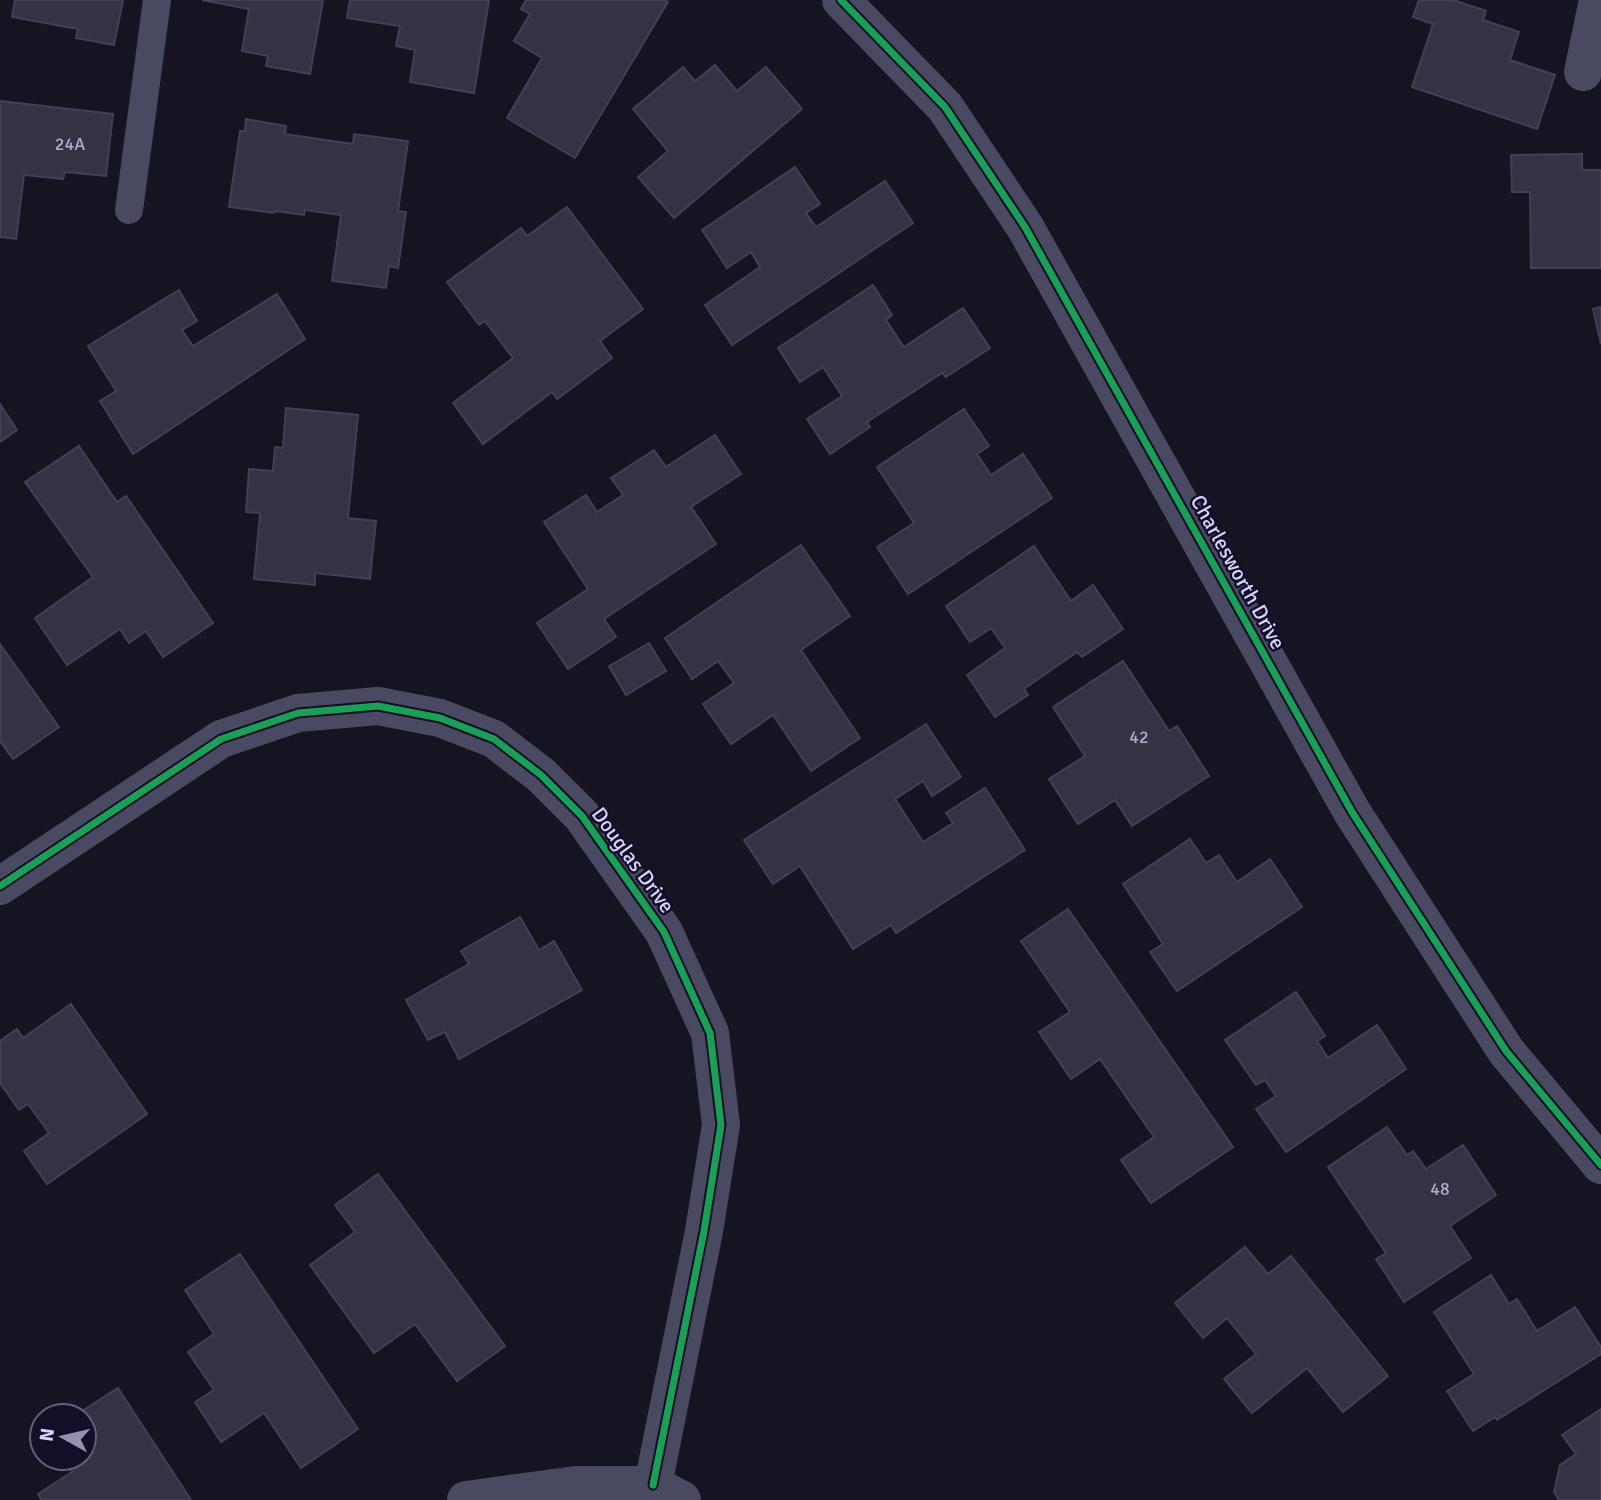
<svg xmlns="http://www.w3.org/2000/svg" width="1601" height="1500" viewBox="0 0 1601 1500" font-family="Signika,sans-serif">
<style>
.building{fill:#343243;stroke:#433f54;stroke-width:2}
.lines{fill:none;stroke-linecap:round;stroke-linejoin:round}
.lane{stroke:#4a4962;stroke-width:28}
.street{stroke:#4a4962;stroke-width:38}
.cycleway-casing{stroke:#130f26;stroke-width:11}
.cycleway{stroke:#1a9f57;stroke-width:7}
.labels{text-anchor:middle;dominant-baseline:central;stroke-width:5;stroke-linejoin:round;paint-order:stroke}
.number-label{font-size:18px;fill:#b0acd0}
.street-label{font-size:21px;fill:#d9d4ff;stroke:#130f26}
</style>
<rect width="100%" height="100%" fill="#161421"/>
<g class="building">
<polygon points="15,0 123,0 114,45 76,38 78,29 12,17"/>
<polygon points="202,0 323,0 310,74 266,66 268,56 242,51 249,9"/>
<polygon points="350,0 489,0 474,93 410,82 415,50 396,46 400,26 347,18"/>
<polygon points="526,0 664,0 668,2 575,158 507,118 542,58 514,41 530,14 521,9"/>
<polygon points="1419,0 1453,0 1486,11 1483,20 1519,32 1510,60 1555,75 1537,129 1412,87 1433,24 1413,17"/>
<polygon points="715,65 737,91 766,67 802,109 674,218 638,177 668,151 633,109 683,67 695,81"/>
<polygon points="0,101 113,114 106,176 65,172 63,179 24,175 16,239 0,237"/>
<polygon points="246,119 286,126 285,134 353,144 354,134 408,141 398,211 406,212 398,268 389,266 386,288 332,281 341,215 305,210 304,215 275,211 274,213 229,207 240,131 245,131"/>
<polygon points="1582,154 1582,170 1601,170 1601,268 1531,268 1530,192 1512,192 1511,155"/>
<polygon points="795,167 820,204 806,213 816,227 885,181 913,223 732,345 705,305 760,267 751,252 727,268 702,230"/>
<polygon points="567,207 643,309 600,341 612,358 557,399 552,392 483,444 453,403 513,358 485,321 479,325 447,282 521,228 527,236"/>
<polygon points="873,285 892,315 886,320 904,347 963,308 990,348 946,377 942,373 867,422 870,427 830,454 807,419 842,396 823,367 800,382 778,348"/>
<polygon points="179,290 197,321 182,330 193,346 277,294 305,339 133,454 100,401 116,391 88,346"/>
<polygon points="1601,307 1601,344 1593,309"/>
<polygon points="0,404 17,430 0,442"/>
<polygon points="286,408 358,415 348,518 376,521 370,579 315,573 315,585 254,579 260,513 246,512 249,469 273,471 275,447 283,448"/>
<polygon points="964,409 989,446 977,454 991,475 1023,454 1052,498 908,594 877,547 914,523 877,467"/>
<polygon points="715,435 741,474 691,507 716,544 604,619 616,637 568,669 537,623 588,589 544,522 586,495 597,512 623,495 611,478 654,450 666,467"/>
<polygon points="79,446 117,502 126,496 213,623 163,657 146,631 129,643 120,629 67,665 35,618 93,577 25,482"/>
<polygon points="801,545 850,616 801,650 860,738 811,771 773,715 731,744 703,704 734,683 718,661 692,679 665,638"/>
<polygon points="1034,546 1071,601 1093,585 1123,629 1082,657 1077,652 1024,689 1028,695 995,717 967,675 1005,648 991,628 970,642 946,606"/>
<polygon points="649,643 666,671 626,695 609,666"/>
<polygon points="0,644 59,727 13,759 0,741"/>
<polygon points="1123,661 1169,731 1177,726 1209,776 1132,826 1115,800 1078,824 1049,779 1085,756 1053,707"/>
<polygon points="926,724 961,777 932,796 923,781 895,799 923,842 953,823 946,813 985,788 1025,850 896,933 891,925 853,949 800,866 773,884 744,840"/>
<polygon points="1190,839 1206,863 1219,855 1237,882 1270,859 1302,907 1177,991 1150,952 1163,944 1123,884"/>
<polygon points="1068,909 1233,1147 1151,1203 1121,1160 1154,1137 1100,1059 1071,1079 1039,1032 1070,1012 1021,941"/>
<polygon points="520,917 539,950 554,941 582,990 459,1059 445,1032 428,1040 406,1000 469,964 461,951"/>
<polygon points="1296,992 1325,1036 1317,1041 1328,1058 1377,1025 1406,1069 1286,1152 1256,1109 1276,1096 1265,1080 1256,1085 1225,1040"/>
<polygon points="71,1004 147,1114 47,1184 24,1151 49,1133 28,1104 19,1110 0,1083 0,1041 17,1029 23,1038"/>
<polygon points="1387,1127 1407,1155 1413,1151 1426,1169 1463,1145 1496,1195 1450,1226 1471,1258 1404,1302 1376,1259 1386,1253 1328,1167"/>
<polygon points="378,1174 505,1346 457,1381 415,1324 374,1353 310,1265 355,1232 335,1205"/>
<polygon points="1245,1247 1268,1274 1291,1256 1388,1376 1343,1412 1307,1368 1252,1413 1224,1379 1256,1354 1227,1318 1203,1338 1175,1303"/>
<polygon points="240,1254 358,1429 301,1468 264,1413 221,1442 195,1402 214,1390 188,1352 214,1334 185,1290"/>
<polygon points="1491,1275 1509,1304 1517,1299 1537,1331 1575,1307 1601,1347 1601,1354 1497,1420 1495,1417 1473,1431 1447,1391 1474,1374 1434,1312"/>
<polygon points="118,1388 191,1500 42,1500 38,1494 72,1472 63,1458 84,1458 84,1426 87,1424 84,1416 79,1413"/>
<polygon points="1601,1409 1601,1500 1559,1500 1554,1492 1560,1465 1576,1454 1562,1435"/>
</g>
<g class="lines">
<polyline class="lane" points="129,210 157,0"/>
<g class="street">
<polyline points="841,0 945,107 1025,227 1352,812 1506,1051 1601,1165"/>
<polyline points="1583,72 1598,0"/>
<polyline points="0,886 221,739 298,713 378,706 440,718 494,739 541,775 582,816 664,932 710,1033 721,1125 704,1231 653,1485"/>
<polyline points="466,1500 576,1485 653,1485 682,1500"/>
</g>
<g class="cycleway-casing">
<g id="cycleway">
<polyline points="841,0 945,107 1025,227 1352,812 1506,1051 1601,1165"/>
<polyline points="0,886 221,739 298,713 378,706 440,718 494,739 541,775 582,816 664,932 710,1033 721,1125 704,1231 653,1485"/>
</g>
</g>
<use href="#cycleway" class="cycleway"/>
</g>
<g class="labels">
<g class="number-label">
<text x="70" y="144">24A</text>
<text x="1139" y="737">42</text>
<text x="1440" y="1189">48</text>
</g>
<g class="street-label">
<text transform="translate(1238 572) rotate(61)">Charlesworth Drive</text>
<text transform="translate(633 860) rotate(54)">Douglas Drive</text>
</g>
</g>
<g transform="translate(63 1437) rotate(278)"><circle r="33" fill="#130f26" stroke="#625e7d" stroke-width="2"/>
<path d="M0-5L12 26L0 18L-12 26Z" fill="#9591b1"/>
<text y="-10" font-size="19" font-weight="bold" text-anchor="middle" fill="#d9d4ff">N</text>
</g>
</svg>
